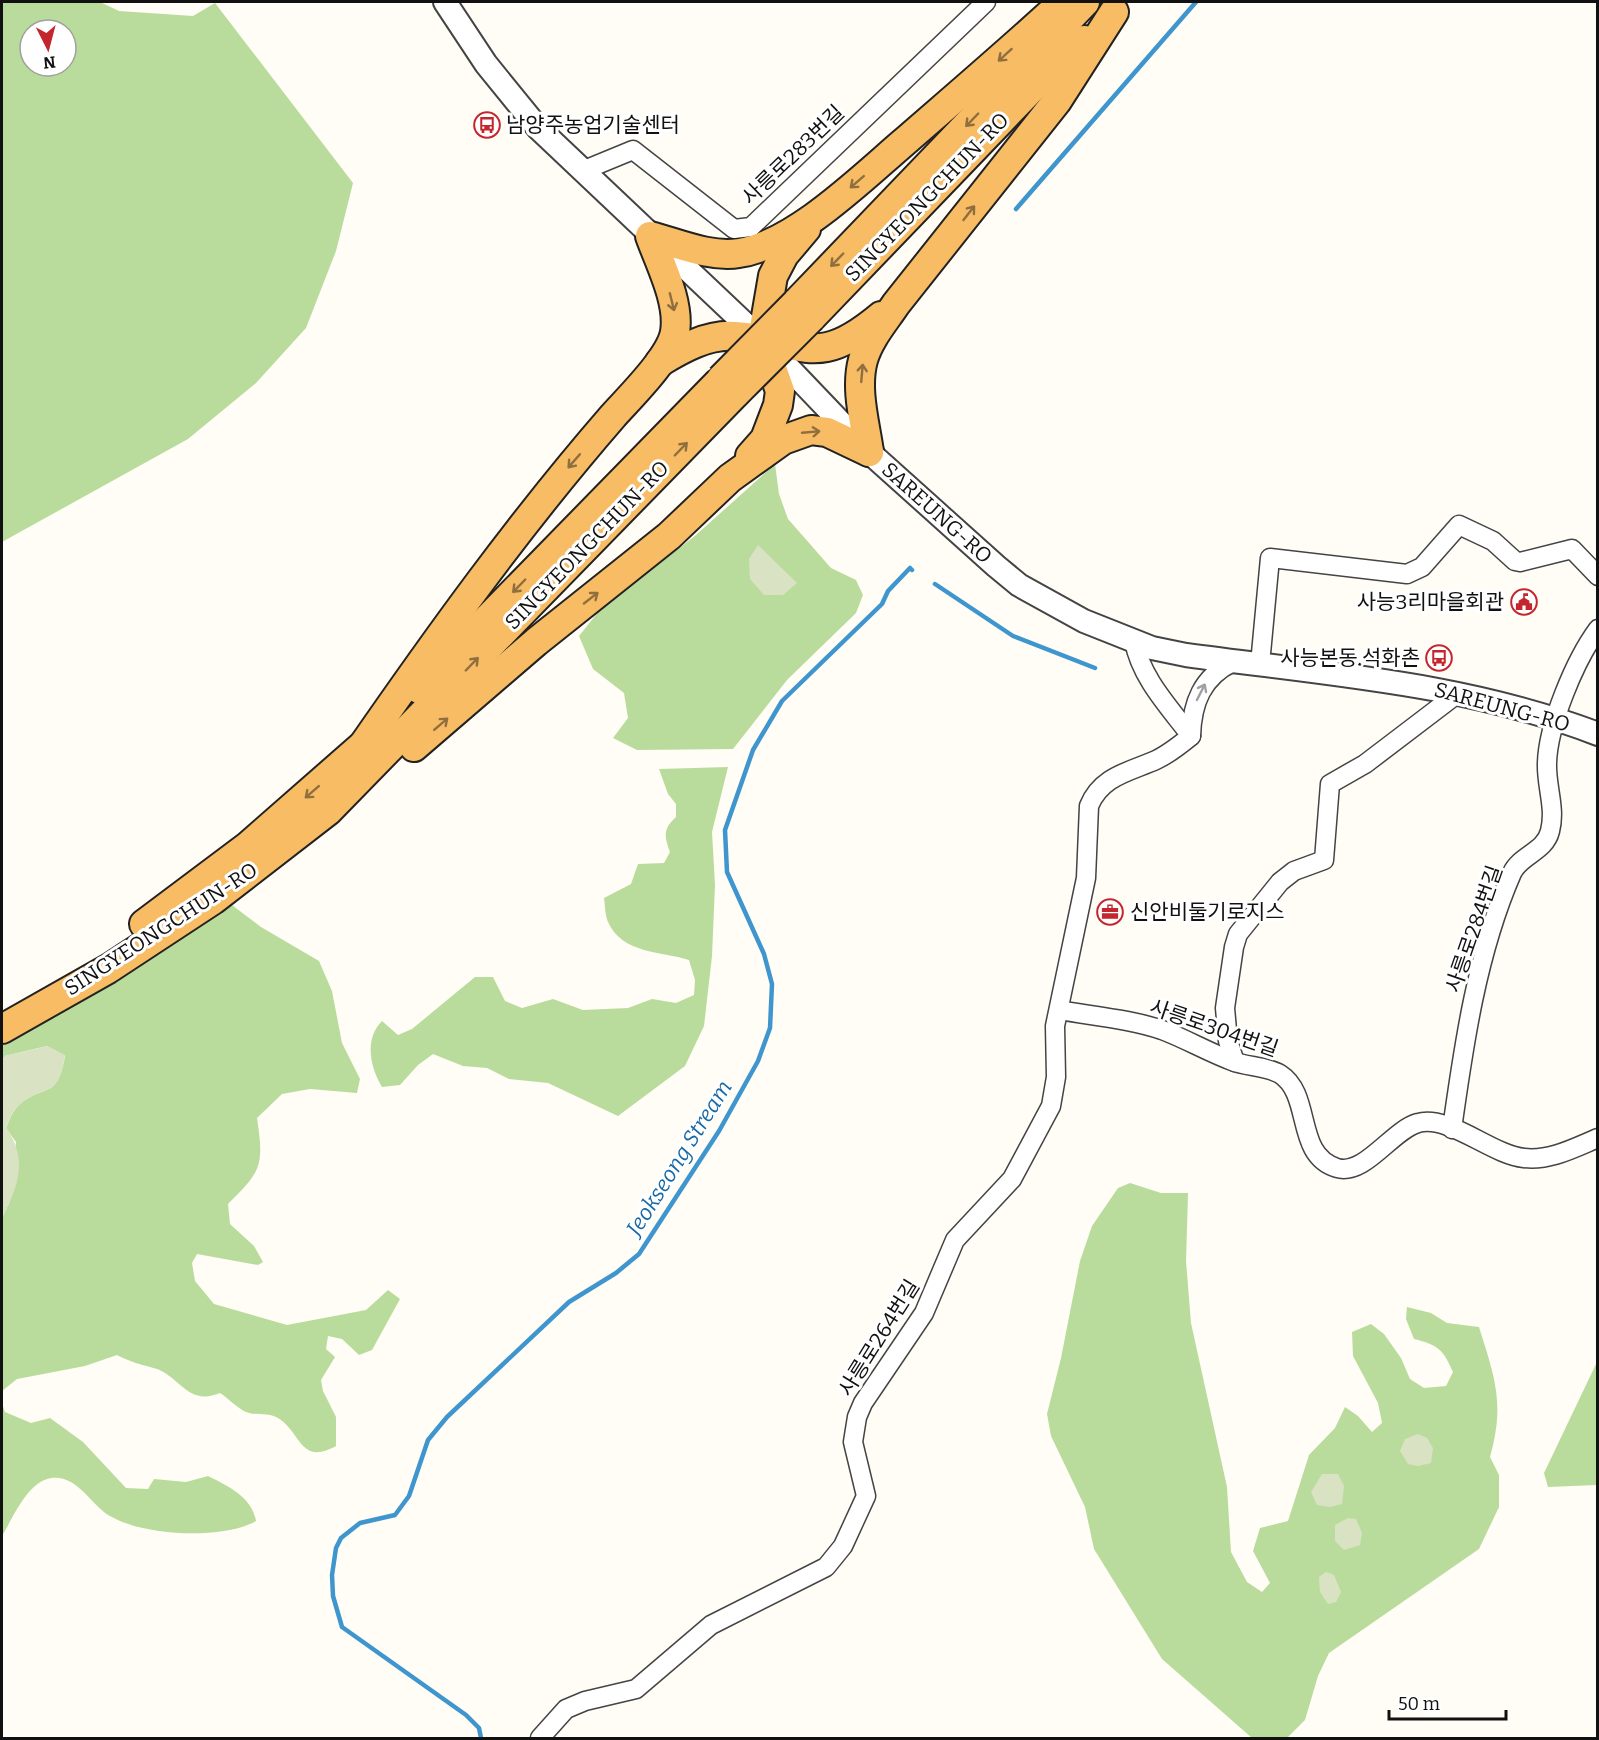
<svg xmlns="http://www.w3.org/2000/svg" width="1599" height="1740" viewBox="0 0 1599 1740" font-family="Bitter,'Noto Sans KR',serif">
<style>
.forest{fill:#b9dc9c;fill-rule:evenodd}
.cemetery{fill:#d9e3c4}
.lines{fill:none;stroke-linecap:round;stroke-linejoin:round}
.stream{stroke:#3f96cf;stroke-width:4.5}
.minor-casing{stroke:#444;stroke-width:21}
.tertiary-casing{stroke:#444;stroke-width:26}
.trunk-casing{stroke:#222;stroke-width:32}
.minor{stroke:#fff;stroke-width:18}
.tertiary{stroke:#fff;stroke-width:22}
.trunk{stroke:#f7bc64;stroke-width:28}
.trunk-bridge-casing{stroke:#222;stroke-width:32;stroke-linecap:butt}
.trunk-bridge{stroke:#f7bc64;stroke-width:28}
.oneway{stroke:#906f3f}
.oneway2{stroke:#a0a0a0}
.labels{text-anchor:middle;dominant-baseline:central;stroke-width:6;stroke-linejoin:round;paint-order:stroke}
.poi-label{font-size:21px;fill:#111;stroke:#fff;text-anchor:start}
.street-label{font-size:21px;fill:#111;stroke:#fff}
.water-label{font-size:22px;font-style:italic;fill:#1768a6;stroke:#fff}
</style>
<rect width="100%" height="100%" fill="#fffdf5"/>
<g class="forest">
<path d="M2,2H100L119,11L193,16L215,3L353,183L336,251L306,328L256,383L188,439L2,542ZM30,30H66V66H30Z"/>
<polygon points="775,464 779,494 788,519 831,568 856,580 863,595 856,613 787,680 733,749 637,750 613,738 628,718 624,693 593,669 579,636 599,611 696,535"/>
<path d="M728,767L712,832L715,885L712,956L704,1026L685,1066L618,1116L548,1083L509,1079L487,1068L463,1066L433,1054L418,1065L400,1085L382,1087C370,1067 364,1039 382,1021L398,1035L412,1029L475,977H493L505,1001L522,1008L553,999L583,1010L628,1008L652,999L676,1003L694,995L695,980L689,960C661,951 622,954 608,922C605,915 605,905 604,898L631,884L638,864L664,863L670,852C664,836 663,829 676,817V804L668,794L659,769Z"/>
<path d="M232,905L261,927L319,961L332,991L342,1043L360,1079L357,1093L310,1089L282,1094L257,1118C264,1165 262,1171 228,1204L230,1224L254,1246L263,1262L258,1265L197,1254L192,1263L195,1281L214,1304L287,1325L366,1310L388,1290L400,1299L372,1350L359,1355L342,1339L328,1336L326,1349L335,1357L321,1380L323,1391L336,1417V1446C300,1466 301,1432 278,1418C267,1412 256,1416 246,1412C237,1408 228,1398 220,1393C188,1406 181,1378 157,1369C143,1365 130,1362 117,1355L85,1366L17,1379L2,1391V1218L10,1201L16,1142L6,1128C9,1121 12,1112 17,1107C42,1082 57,1103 65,1056L47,1046L5,1056L2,1061V1042C82,1001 158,954 232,905Z"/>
<path d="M1130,1183L1161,1193H1188L1186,1261L1191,1323L1227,1487L1231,1552L1247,1582L1262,1592L1270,1583L1253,1551L1260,1528L1288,1521L1309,1455L1335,1428L1345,1407L1358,1416L1372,1432L1382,1423L1378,1403L1353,1356L1352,1332L1371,1324L1384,1334L1401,1358L1410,1379L1424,1388L1446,1386L1453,1372C1443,1349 1438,1345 1414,1339L1406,1319L1407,1307L1431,1313L1447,1323L1479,1327C1495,1378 1505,1404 1490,1457L1499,1475V1507L1479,1549L1329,1653L1318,1676L1305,1720L1287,1738H1252L1162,1659L1094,1549L1085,1507L1051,1436L1047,1414L1061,1358L1080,1261L1092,1226L1118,1188Z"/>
<polygon points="1597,1362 1597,1485 1548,1487 1544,1473"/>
<path d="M2,1403L5,1412L31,1423L50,1418L83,1442L126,1488L148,1489L154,1479L186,1482L208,1476C228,1486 252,1497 256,1521C223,1540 143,1536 110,1516C91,1505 77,1474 51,1478C27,1482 13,1518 2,1536Z"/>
</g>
<g class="cemetery">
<polygon points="758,545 797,583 783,595 764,595 750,579 749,559"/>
<path d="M47,1046L65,1055C58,1103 42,1082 17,1107C12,1111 9,1121 6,1127C28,1160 19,1185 2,1218V1061L5,1056Z"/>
<polygon points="1418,1434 1427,1438 1433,1448 1431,1463 1418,1466 1408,1464 1400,1451 1405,1439"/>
<polygon points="1322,1474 1338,1474 1344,1486 1342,1504 1330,1507 1317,1505 1311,1492"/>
<polygon points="1348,1518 1356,1519 1362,1533 1360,1545 1344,1550 1335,1541 1335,1525"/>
<polygon points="1326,1572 1334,1575 1341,1592 1336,1602 1328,1604 1320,1592 1319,1577"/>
</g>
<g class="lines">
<g class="stream">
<polyline points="1016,209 1196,2"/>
<polyline points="935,584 1013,636 1095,668"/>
<polyline points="481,1738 479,1728 466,1715 342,1627 333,1596 332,1575 336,1548 341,1538 360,1523 395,1515 409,1496 428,1440 447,1417 569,1302 616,1273 639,1254 719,1131 758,1061 770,1028 772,984 764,954 727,872 725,830 753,750 782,701 882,604 888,591 910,568 912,570"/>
</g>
<g class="minor-casing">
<g id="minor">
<polyline points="582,171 633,150 734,229 751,227 986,2"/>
<polyline points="1260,664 1270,558 1407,574 1422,567 1459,525 1493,541 1515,561 1520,562 1572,549 1598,576"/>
<path d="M1191,736C1192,703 1202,677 1233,662"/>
<path d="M1059,1010C1092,1016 1130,1019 1162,1030C1186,1039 1208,1052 1232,1061C1247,1067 1266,1066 1280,1074C1313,1095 1294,1155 1337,1168C1365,1176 1392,1130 1418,1123C1448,1114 1492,1155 1524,1158C1550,1161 1574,1148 1598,1138"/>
<polyline points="1235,1062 1228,1041 1225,1008 1234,947 1238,934 1280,882 1294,871 1324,860 1330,784 1365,764 1457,694"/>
<path d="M1452,1129C1464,1043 1477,953 1512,873C1520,855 1545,852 1550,831C1556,808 1546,786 1547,763C1548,725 1575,660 1598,629"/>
<path d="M540,1738L566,1709L585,1701L636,1689L711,1625L826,1567L843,1546L866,1496L853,1442L857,1417L863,1403L924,1313L955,1240L1012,1179L1051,1106L1056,1077L1055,1026L1086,878L1089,806C1101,776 1129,772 1156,760C1169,754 1180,745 1191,736C1169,707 1141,678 1134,641"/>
</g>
</g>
<g class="tertiary-casing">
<path id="tertiary" d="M445,2L486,64L538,128L762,340L869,452L996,566L1019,585L1084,621L1152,648L1186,655C1325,674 1465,683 1598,734"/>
</g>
<g class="trunk-casing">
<g id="trunk">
<polyline points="796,303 1085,2"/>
<polyline points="811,318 1032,88 1084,40"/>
<path d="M660,362C681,349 708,334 734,336C805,340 815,371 881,316"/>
<path d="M869,452C865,423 855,389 863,360C869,339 884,322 896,304L1057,101L1114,12"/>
<polyline points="750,456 765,439 778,405 780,391 762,340 773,276 784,255 806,229"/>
<polyline points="419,689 718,383"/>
<polyline points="414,747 536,642 669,536 730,478 783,440 811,430 827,432 869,452"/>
<path d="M357,754C438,637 520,523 613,416C630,397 671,357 675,332C680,302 660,264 650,236C677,243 711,258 739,253C794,245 861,179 903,143C957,96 1011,50 1063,2"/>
<polyline points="144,924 248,846 370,739"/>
<polyline points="2,1029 108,969 213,900 328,811 736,393"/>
</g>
</g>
<use href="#minor" class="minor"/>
<use href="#tertiary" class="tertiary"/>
<use href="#trunk" class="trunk"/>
<g class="trunk-bridge-casing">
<g id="trunk-bridge">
<polyline points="721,379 796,303"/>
<polyline points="736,393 811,318"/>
</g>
</g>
<use href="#trunk-bridge" class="trunk-bridge"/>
</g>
<defs><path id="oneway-shaft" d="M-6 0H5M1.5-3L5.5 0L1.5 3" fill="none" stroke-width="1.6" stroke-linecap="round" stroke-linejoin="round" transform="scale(1.5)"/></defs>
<g class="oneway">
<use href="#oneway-shaft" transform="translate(1005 55) rotate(138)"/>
<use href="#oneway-shaft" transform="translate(972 120) rotate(134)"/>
<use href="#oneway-shaft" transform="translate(857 182) rotate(139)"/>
<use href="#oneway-shaft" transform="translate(969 213) rotate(-52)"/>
<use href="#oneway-shaft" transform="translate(837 260) rotate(134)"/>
<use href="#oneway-shaft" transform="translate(672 302) rotate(76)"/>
<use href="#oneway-shaft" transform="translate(862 373) rotate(-85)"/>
<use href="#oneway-shaft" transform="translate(811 432) rotate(-5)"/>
<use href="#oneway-shaft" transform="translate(681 449) rotate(-46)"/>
<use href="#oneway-shaft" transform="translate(574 461) rotate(131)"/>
<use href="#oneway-shaft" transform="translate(519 586) rotate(134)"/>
<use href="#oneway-shaft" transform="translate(591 598) rotate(-38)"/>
<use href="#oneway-shaft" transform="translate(472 664) rotate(-46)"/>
<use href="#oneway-shaft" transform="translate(441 724) rotate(-41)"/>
<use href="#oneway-shaft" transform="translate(312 792) rotate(139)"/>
</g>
<use class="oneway2" href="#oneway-shaft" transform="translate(1201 692) rotate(-63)"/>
<defs>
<g id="bus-ring" transform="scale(1.35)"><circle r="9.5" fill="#fff" stroke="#c4262e" stroke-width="1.5"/><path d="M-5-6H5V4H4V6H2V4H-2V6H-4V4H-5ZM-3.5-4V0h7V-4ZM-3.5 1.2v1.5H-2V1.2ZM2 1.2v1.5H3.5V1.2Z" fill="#c4262e"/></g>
<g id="civic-ring" transform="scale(1.35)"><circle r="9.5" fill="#fff" stroke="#c4262e" stroke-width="1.5"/><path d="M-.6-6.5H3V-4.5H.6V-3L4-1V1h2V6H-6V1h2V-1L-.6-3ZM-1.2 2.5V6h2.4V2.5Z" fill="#c4262e"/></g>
<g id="office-ring" transform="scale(1.35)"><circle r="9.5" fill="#fff" stroke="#c4262e" stroke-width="1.5"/><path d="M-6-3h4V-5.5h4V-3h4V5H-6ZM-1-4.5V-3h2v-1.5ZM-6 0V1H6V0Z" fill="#c4262e"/></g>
</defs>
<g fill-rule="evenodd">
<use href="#bus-ring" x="487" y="125"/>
<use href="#civic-ring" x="1524" y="602"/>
<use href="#bus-ring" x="1439" y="658"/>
<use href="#office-ring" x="1110" y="912"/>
</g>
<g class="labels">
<g class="poi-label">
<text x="506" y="125">남양주농업기술센터</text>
<text x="1504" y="602" text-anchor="end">사능3리마을회관</text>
<text x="1420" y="658" text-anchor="end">사능본동.석화촌</text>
<text x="1130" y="912">신안비둘기로지스</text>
</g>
<g class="street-label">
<text transform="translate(793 155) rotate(-44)">사릉로283번길</text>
<text transform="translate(927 197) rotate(-46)">SINGYEONGCHUN-RO</text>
<text transform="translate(937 513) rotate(42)">SAREUNG-RO</text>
<text transform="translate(587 545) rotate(-46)">SINGYEONGCHUN-RO</text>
<text transform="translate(1502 707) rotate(15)">SAREUNG-RO</text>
<text transform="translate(161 929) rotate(-33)">SINGYEONGCHUN-RO</text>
<text transform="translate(1474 929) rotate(-71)">사릉로284번길</text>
<text transform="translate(1214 1028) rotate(19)">사릉로304번길</text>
<text transform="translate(879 1338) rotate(-58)">사릉로264번길</text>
</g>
<g class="water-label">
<text transform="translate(679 1158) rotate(-58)">Jeokseong Stream</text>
</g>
</g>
<rect width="1599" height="1740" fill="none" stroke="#111111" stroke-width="6"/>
<g transform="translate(48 48) rotate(174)"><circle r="28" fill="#ffffff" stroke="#a0a0a0" stroke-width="1.5"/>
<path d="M0-4.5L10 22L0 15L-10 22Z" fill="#c4262e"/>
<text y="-9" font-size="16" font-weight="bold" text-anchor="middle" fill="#111111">N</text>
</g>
<path d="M1389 1710v9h117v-9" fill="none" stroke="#111111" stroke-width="3"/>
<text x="1398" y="1710" font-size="18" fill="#111111" stroke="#ffffff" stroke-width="4.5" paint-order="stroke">50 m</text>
</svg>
